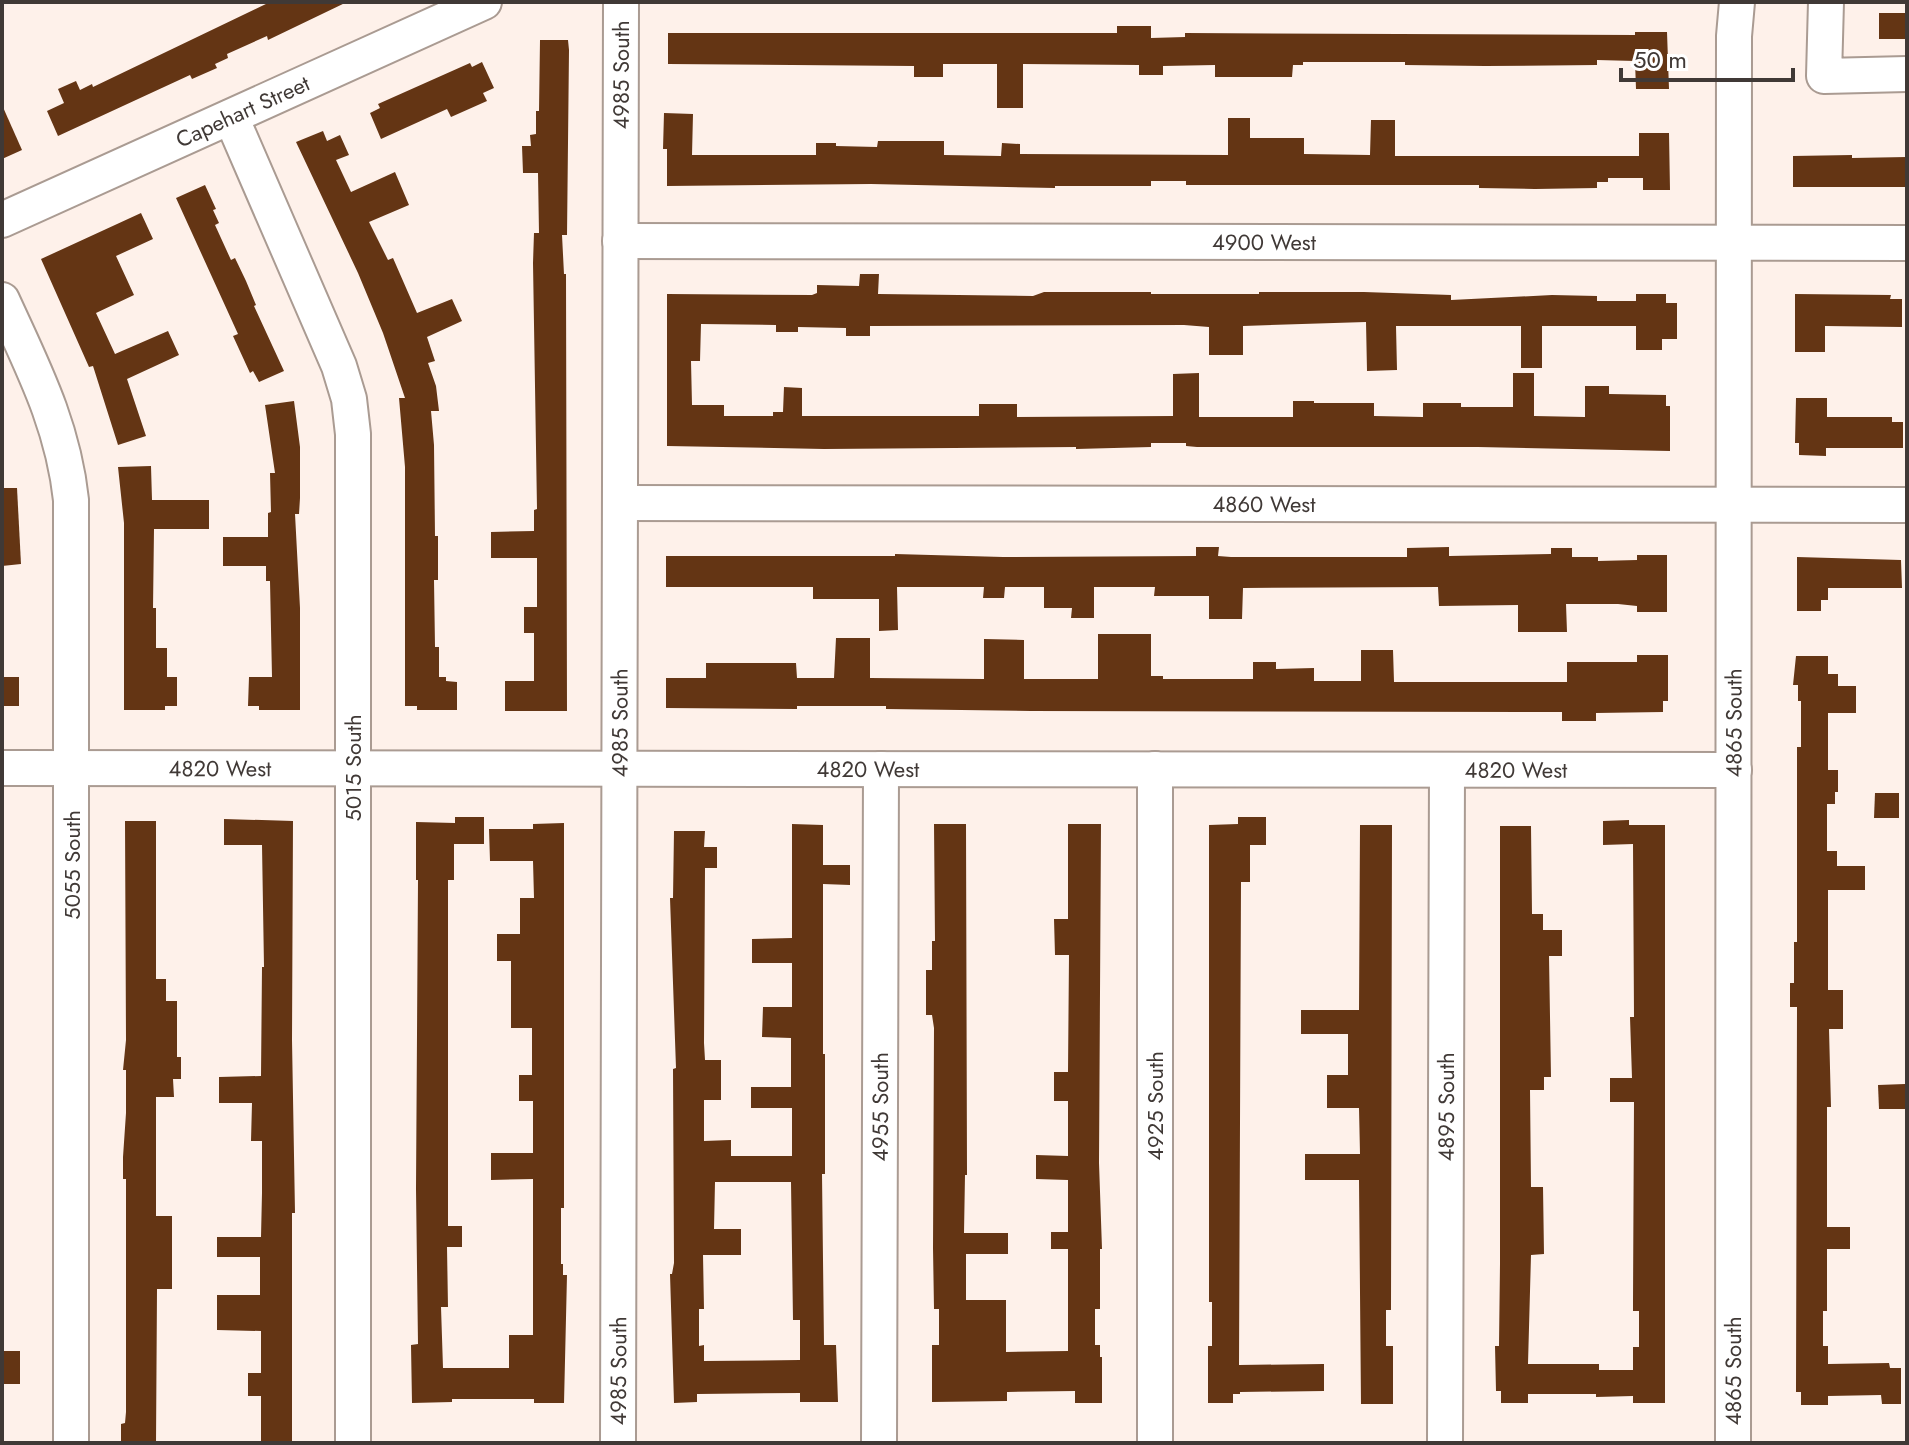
<svg xmlns="http://www.w3.org/2000/svg" width="1909" height="1445" viewBox="0 0 1909 1445" font-family="Jost,sans-serif">
<style>
.building{fill:#643514;fill-rule:evenodd}
.lines{fill:none;stroke-linecap:round;stroke-linejoin:round}
.minor-casing{stroke:#aa9b92;stroke-width:38}
.minor{stroke:#fff;stroke-width:34}
.labels{text-anchor:middle;dominant-baseline:central;stroke-width:8;stroke-linejoin:round;paint-order:stroke}
.street-label{font-size:22px;fill:#403936;stroke:#fff}
</style>
<rect width="100%" height="100%" fill="#fef1ea"/>
<g class="building">
<polygon points="270,2 347,2 268,40 267,36 227,54 228,58 215,64 217,68 192,79 190,75 58,136 47,111 64,103 58,89 76,81 80,90 92,84 93,87"/>
<rect x="1879" y="13" width="28" height="26"/>
<polygon points="1117,26 1151,26 1151,38 1185,37 1185,33 1635,35 1635,32 1667,32 1669,89 1636,89 1635,61 1597,60 1597,65 1485,66 1405,65 1405,62 1303,62 1303,65 1293,65 1292,77 1215,77 1215,65 1163,66 1163,75 1139,75 1139,65 1023,64 1023,108 997,108 997,64 943,64 943,77 914,77 914,66 668,64 668,33 1117,33"/>
<polygon points="540,40 568,40 569,50 567,235 562,235 564,274 566,274 567,711 505,711 505,681 534,681 534,633 524,633 524,607 537,607 537,558 491,558 491,532 534,531 534,510 537,509 533,263 534,233 539,233 538,173 523,173 522,146 531,146 530,135 536,134 536,111 539,111"/>
<polygon points="482,62 494,88 483,93 487,101 451,117 447,109 381,139 370,113 380,108 378,104 470,63 472,67"/>
<polygon points="2,105 22,150 2,159"/>
<polygon points="664,113 693,114 692,155 816,155 816,143 836,143 836,146 877,147 878,141 944,141 944,155 1001,156 1002,143 1020,144 1020,154 1228,155 1228,118 1250,118 1250,138 1304,138 1304,154 1370,155 1371,120 1395,120 1395,156 1639,156 1639,133 1669,133 1670,190 1643,190 1643,178 1608,178 1608,182 1597,182 1597,188 1535,189 1479,188 1479,185 1186,185 1186,181 1151,181 1151,186 1055,186 1055,188 871,184 667,186 667,149 663,149"/>
<polygon points="323,131 327,141 340,135 349,155 336,160 351,192 395,172 409,205 369,222 388,260 393,258 417,313 452,299 462,321 427,337 435,361 428,363 436,386 439,411 431,411 434,445 435,536 438,536 438,580 434,580 435,647 439,647 439,677 446,677 446,681 457,682 457,710 417,710 417,706 405,706 405,467 399,398 405,398 383,333 358,273 296,142"/>
<polygon points="1852,155 1852,158 1907,157 1907,187 1793,187 1793,156"/>
<polygon points="205,185 216,209 213,210 219,223 215,225 231,260 235,258 246,281 256,305 254,306 284,371 259,382 253,371 250,373 233,336 238,334 176,198"/>
<polygon points="141,213 153,239 116,256 134,295 96,313 115,354 168,331 179,355 127,379 146,436 118,445 93,366 89,367 41,259"/>
<polygon points="860,274 879,274 878,294 1033,296 1044,292 1151,292 1151,294 1259,294 1259,292 1364,292 1451,295 1451,300 1552,295 1597,296 1597,301 1636,301 1636,294 1666,294 1666,303 1677,303 1677,339 1662,339 1662,350 1636,350 1636,326 1542,326 1542,368 1521,368 1521,326 1396,326 1397,370 1367,371 1366,322 1243,326 1243,355 1209,355 1209,327 1184,325 870,326 870,336 846,336 846,328 798,327 798,332 776,332 776,325 701,324 700,361 691,361 692,405 724,405 724,416 773,416 773,412 783,412 784,387 802,388 802,416 979,416 979,404 1017,404 1017,417 1173,416 1173,374 1199,373 1199,417 1293,417 1293,401 1314,401 1314,403 1374,403 1374,416 1423,417 1423,403 1461,403 1461,407 1513,407 1513,373 1534,373 1534,416 1585,417 1585,386 1609,386 1609,394 1666,395 1666,406 1670,406 1670,451 1478,447 1197,447 1186,446 1186,443 1151,443 1151,447 1076,449 1076,447 824,449 667,446 667,294 812,295 817,293 817,285 859,286"/>
<polygon points="1795,294 1891,295 1890,299 1902,299 1902,327 1825,326 1825,352 1795,352"/>
<polygon points="1796,398 1827,398 1827,417 1892,417 1892,422 1903,422 1903,448 1826,448 1826,456 1799,455 1799,443 1795,443"/>
<polygon points="294,401 300,447 300,498 299,514 295,514 300,608 300,710 259,710 259,706 248,706 249,677 272,677 270,581 266,581 266,566 223,566 223,537 268,537 268,513 271,512 270,473 275,473 265,405"/>
<polygon points="151,466 152,500 209,500 209,529 154,529 153,608 156,608 156,648 167,648 167,677 177,677 177,706 165,706 165,710 124,710 124,523 118,467"/>
<polygon points="2,488 17,488 21,564 2,566"/>
<polygon points="1196,547 1219,547 1218,556 1231,557 1407,557 1407,548 1449,547 1449,556 1551,554 1551,548 1572,548 1572,557 1598,557 1598,561 1637,560 1637,555 1667,555 1667,612 1637,612 1637,606 1618,604 1566,604 1567,632 1518,632 1518,605 1439,606 1438,587 1243,588 1242,619 1209,619 1209,596 1154,596 1155,587 1094,587 1094,618 1071,618 1072,608 1044,608 1044,587 1005,587 1004,598 983,598 984,587 897,587 898,630 879,631 879,599 813,599 813,587 666,587 666,556 895,556 895,554 1003,557 1196,556"/>
<polygon points="1797,557 1901,560 1902,588 1828,588 1828,600 1821,600 1821,611 1797,611"/>
<polygon points="1098,634 1151,634 1151,676 1163,676 1163,679 1253,679 1253,662 1276,662 1276,669 1314,668 1314,681 1361,681 1361,650 1393,650 1394,682 1567,682 1567,662 1637,662 1637,655 1668,655 1668,701 1663,701 1663,712 1596,713 1596,721 1562,721 1562,712 1550,712 1031,711 886,709 886,706 797,706 797,709 666,708 666,678 706,678 706,663 796,663 797,678 834,678 836,638 870,638 870,678 984,679 984,639 1024,640 1024,679 1098,679"/>
<polygon points="1796,656 1828,656 1828,674 1838,674 1838,686 1856,686 1856,713 1828,713 1828,770 1838,770 1838,792 1835,792 1835,804 1827,804 1827,851 1837,851 1837,866 1865,866 1865,890 1828,890 1828,990 1843,990 1843,1029 1829,1029 1831,1107 1827,1107 1827,1227 1850,1227 1850,1249 1827,1249 1827,1311 1823,1311 1823,1346 1828,1346 1828,1364 1889,1363 1890,1368 1901,1368 1901,1404 1882,1404 1881,1395 1828,1396 1828,1405 1801,1405 1801,1392 1796,1392 1797,1007 1790,1007 1790,983 1794,983 1794,942 1797,942 1797,747 1801,747 1801,701 1798,701 1798,685 1793,685"/>
<rect x="2" y="677" width="17" height="29"/>
<polygon points="1875,793 1899,793 1899,818 1874,818"/>
<polygon points="455,817 484,817 484,844 454,844 454,880 448,880 448,1226 462,1226 462,1247 447,1247 448,1307 441,1307 443,1368 509,1368 509,1335 533,1335 533,1179 491,1180 491,1153 533,1153 533,1101 519,1101 519,1075 532,1075 532,1028 511,1028 511,961 497,961 497,934 520,934 520,898 534,898 533,861 490,861 489,829 533,829 533,824 564,823 564,1208 561,1208 561,1264 563,1264 563,1275 567,1275 564,1403 534,1403 534,1399 452,1399 452,1402 412,1403 411,1345 418,1344 416,1189 418,880 416,880 416,822 455,823"/>
<polygon points="1238,817 1266,817 1266,845 1250,845 1250,882 1241,882 1239,1365 1324,1364 1324,1391 1240,1392 1240,1394 1233,1394 1233,1403 1208,1403 1208,1346 1212,1346 1212,1302 1209,1302 1209,825 1238,824"/>
<polygon points="224,819 293,821 292,1040 295,1213 292,1213 292,1443 261,1443 261,1396 248,1396 248,1373 261,1373 261,1331 217,1330 217,1295 260,1295 260,1257 217,1257 217,1237 261,1237 262,1193 262,1141 251,1141 252,1103 219,1103 219,1077 261,1076 262,967 264,967 262,845 224,845"/>
<polygon points="1629,820 1629,825 1665,825 1665,1403 1633,1403 1633,1396 1596,1397 1596,1394 1528,1394 1528,1403 1501,1403 1501,1391 1496,1391 1495,1346 1499,1346 1500,1264 1500,826 1531,826 1532,914 1543,914 1543,930 1562,930 1562,956 1549,956 1551,1077 1544,1077 1544,1090 1530,1090 1531,1187 1543,1187 1544,1254 1531,1255 1528,1364 1599,1364 1599,1370 1633,1370 1633,1347 1639,1347 1639,1311 1633,1311 1633,1302 1634,1102 1610,1102 1610,1078 1632,1078 1630,1017 1634,1017 1633,844 1603,845 1603,821"/>
<polygon points="125,821 156,821 156,979 166,979 166,1001 177,1001 177,1057 181,1057 181,1079 173,1079 174,1097 156,1097 156,1216 172,1216 172,1289 157,1289 156,1443 121,1443 121,1424 125,1423 126,1412 126,1179 123,1179 123,1157 126,1113 126,1070 123,1070 126,1040"/>
<path d="M792,824L823,825V865H850V885L823,884V1054H825V1174H822L824,1345H836L838,1402H800V1393L697,1394V1402L674,1403L670,1274H672L674,1263L673,1069L676,1068L670,898H673L674,831H705L704,847H717V868H705L704,1043L705,1060H721V1100H704V1141L731,1140V1156H792V1108H751V1087H791V1038L762,1037L763,1007H792V963H752V939L792,938ZM715,1182H791L793,1320H800V1360L704,1361V1345L699,1346V1309H704L703,1255H741V1229H714Z"/>
<polygon points="934,824 966,824 967,1175 965,1175 964,1233 1008,1233 1008,1254 966,1254 966,1300 1006,1300 1006,1352 1068,1351 1068,1249 1051,1249 1051,1232 1068,1232 1068,1180 1036,1179 1036,1155 1068,1156 1068,1101 1054,1101 1054,1072 1068,1072 1069,955 1055,955 1054,919 1068,919 1068,824 1101,824 1099,1163 1102,1249 1100,1249 1100,1309 1095,1309 1095,1345 1100,1345 1100,1357 1102,1357 1102,1403 1075,1403 1075,1391 1007,1392 1007,1401 932,1402 932,1345 939,1345 939,1309 934,1309 933,1248 934,1028 932,1015 926,1015 926,970 932,970 932,941 935,941"/>
<polygon points="1360,825 1392,825 1391,1310 1386,1310 1386,1346 1393,1346 1393,1404 1361,1404 1359,1180 1305,1180 1305,1154 1360,1154 1359,1108 1327,1108 1327,1075 1348,1075 1348,1034 1301,1034 1301,1010 1359,1010"/>
<polygon points="1905,1084 1905,1109 1879,1109 1878,1085"/>
<rect x="2" y="1351" width="18" height="33"/>
</g>
<g class="lines">
<g class="minor-casing">
<g id="minor">
<polyline points="1826,2 1824,76 1907,74"/>
<polyline points="231,117 339,366 349,399 353,434 353,1443"/>
<path id="s1" d="M2,220L484,2"/>
<path id="s2" d="M620,241L1907,243"/>
<path d="M2,300C33,368 63,425 71,500V1443"/>
<path id="s3" d="M620,503L1907,505"/>
<path id="s4" d="M2,768L1734,770"/>
<polyline points="1155,769 1155,1443"/>
<path id="s5" d="M618,1443L621,2"/>
<path id="s6" d="M879,1443L881,769"/>
<path id="s7" d="M1445,1443L1447,770"/>
<path id="s8" d="M1733,1443L1734,36L1737,2"/>
</g>
</g>
<use href="#minor" class="minor"/>
</g>
<g class="labels">
<g class="street-label">
<text stroke="none"><textPath href="#s5" startOffset="1368">4985 South</textPath></text>
<text stroke="none"><textPath href="#s1" startOffset="264">Capehart Street</textPath></text>
<text stroke="none"><textPath href="#s2" startOffset="644">4900 West</textPath></text>
<text stroke="none"><textPath href="#s3" startOffset="644">4860 West</textPath></text>
<text stroke="none"><textPath href="#s5" startOffset="720">4985 South</textPath></text>
<text stroke="none"><textPath href="#s8" startOffset="720">4865 South</textPath></text>
<text stroke="none"><textPath href="#s4" startOffset="218">4820 West</textPath></text>
<text transform="translate(353 768) rotate(-90)">5015 South</text>
<text stroke="none"><textPath href="#s4" startOffset="866">4820 West</textPath></text>
<text stroke="none"><textPath href="#s4" startOffset="1514">4820 West</textPath></text>
<text transform="translate(72 865) rotate(-90)">5055 South</text>
<text stroke="none"><textPath href="#s6" startOffset="336">4955 South</textPath></text>
<text transform="translate(1155 1106) rotate(-90)">4925 South</text>
<text stroke="none"><textPath href="#s7" startOffset="336">4895 South</textPath></text>
<text stroke="none"><textPath href="#s5" startOffset="72">4985 South</textPath></text>
<text stroke="none"><textPath href="#s8" startOffset="72">4865 South</textPath></text>
</g>
</g>
<rect width="1909" height="1445" fill="none" stroke="#403936" stroke-width="8"/>
<path d="M1621 68v12h172v-12" fill="none" stroke="#403936" stroke-width="4"/>
<text x="1633" y="68" font-size="24" fill="#403936" stroke="#ffffff" stroke-width="6" paint-order="stroke">50 m</text>
</svg>
